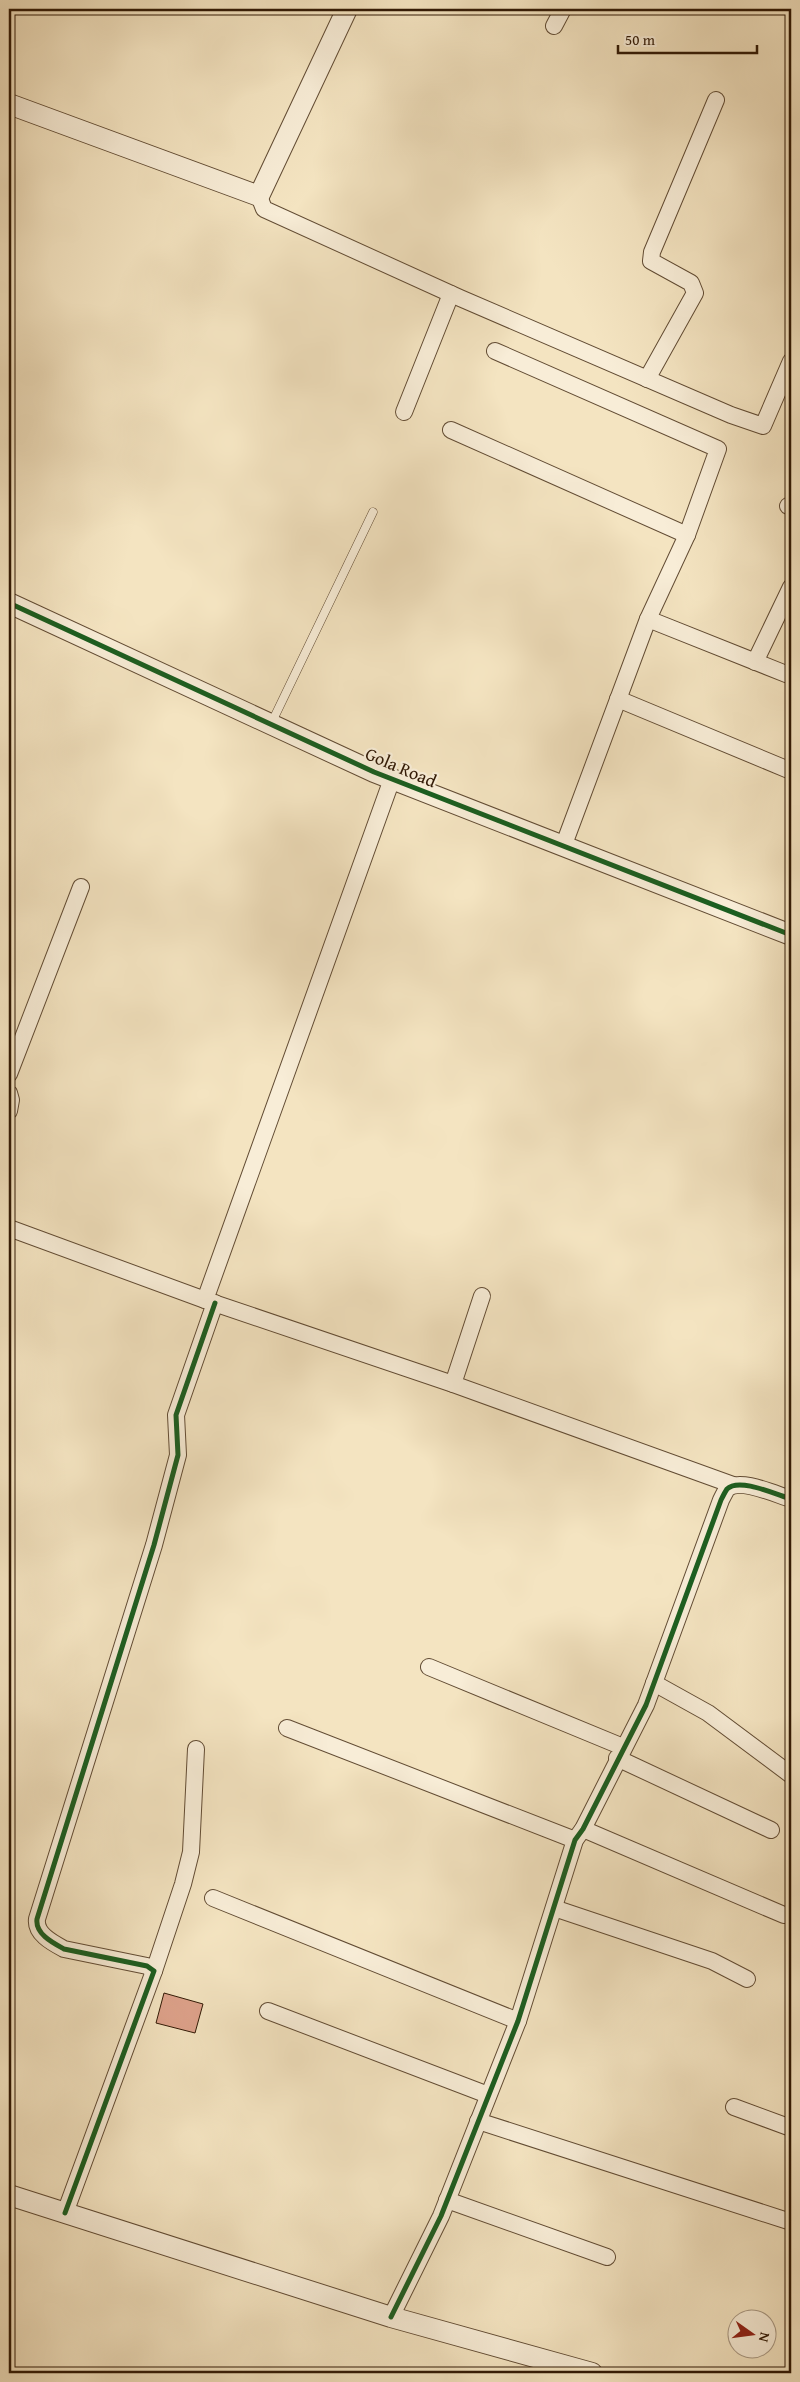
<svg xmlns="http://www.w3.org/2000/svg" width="800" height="2382" viewBox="0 0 800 2382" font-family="'Gentium Book Plus',serif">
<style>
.building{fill:#dea28b;stroke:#311905}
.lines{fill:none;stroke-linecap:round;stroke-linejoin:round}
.service-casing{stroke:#624c34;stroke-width:9}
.minor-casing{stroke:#624c34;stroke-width:18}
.tertiary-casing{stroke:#624c34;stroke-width:22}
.service{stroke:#f8edd7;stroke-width:8}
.minor{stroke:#f8edd7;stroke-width:16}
.tertiary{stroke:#f8edd7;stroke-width:20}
.cycleway-casing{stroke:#f8edd7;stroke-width:8}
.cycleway{stroke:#1b5e20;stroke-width:5}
.labels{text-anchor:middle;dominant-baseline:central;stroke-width:4.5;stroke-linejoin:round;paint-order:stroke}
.street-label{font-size:18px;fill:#311905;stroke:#f8edd7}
</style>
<rect width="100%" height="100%" fill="#f4e4c1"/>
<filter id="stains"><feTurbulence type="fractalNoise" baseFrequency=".004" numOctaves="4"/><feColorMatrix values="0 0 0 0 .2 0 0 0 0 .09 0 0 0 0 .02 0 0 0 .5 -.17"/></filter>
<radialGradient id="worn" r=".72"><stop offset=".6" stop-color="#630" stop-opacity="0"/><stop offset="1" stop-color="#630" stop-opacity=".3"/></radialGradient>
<polygon class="building" points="164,1993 203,2004 195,2033 156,2023"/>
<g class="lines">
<g class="service-casing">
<polyline id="service" points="271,724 373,512"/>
</g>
<g class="minor-casing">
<g id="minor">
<polyline points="554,26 563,9"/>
<polyline points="259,196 264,209 460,298 731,415 763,426 791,361"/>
<polyline points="495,351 718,449 687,535 648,619 563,847"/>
<polyline points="647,379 695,293 691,283 651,261 652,252 716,100"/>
<polyline points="404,412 451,294"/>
<polyline points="451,430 687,535"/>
<polyline points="788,506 791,507"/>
<polyline points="648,619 791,676"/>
<polyline points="755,662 791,587"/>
<polyline points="618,699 791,771"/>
<polyline points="9,1074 81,887"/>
<polyline points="9,1093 11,1100 9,1111"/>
<polyline points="9,1228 205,1300 453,1384 733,1485"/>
<polyline points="205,1300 392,779"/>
<polyline points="453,1384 482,1296"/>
<polyline points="429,1667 623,1747"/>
<polyline points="654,1683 708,1713 791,1775"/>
<polyline points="287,1728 575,1840"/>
<polyline points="617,1758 771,1830"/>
<polyline points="583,1829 784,1915"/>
<polyline points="213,1898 518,2021"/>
<polyline points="554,1908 712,1961 747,1979"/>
<polyline points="154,1971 183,1884 191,1852 196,1749"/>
<polyline points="268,2011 488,2095"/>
<polyline points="734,2107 791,2128"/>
<polyline points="478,2121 791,2222"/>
<polyline points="447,2200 607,2257"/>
<path d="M65,2213L154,1971L147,1966L64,1949C53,1943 35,1934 37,1919L154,1545L178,1455L176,1415L215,1303"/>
<path d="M391,2317L441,2216L518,2021L575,1840L583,1829L646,1705L721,1500C723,1496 725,1492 727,1489C739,1477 777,1495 791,1499"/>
</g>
</g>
<g class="tertiary-casing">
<g id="tertiary">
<polyline points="9,104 259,196 347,9"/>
<polyline points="9,603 374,772 791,935"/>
<polyline points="9,2195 391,2317 592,2373"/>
</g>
</g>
<use href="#service" class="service"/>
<use href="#minor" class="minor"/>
<use href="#tertiary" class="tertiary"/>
<g class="cycleway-casing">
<g id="cycleway">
<polyline points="9,603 374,772 791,935"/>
<path d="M65,2213L154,1971L147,1966L64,1949C53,1943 35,1934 37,1919L154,1545L178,1455L176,1415L215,1303"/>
<path d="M391,2317L441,2216L518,2021L575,1840L583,1829L646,1705L721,1500C723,1496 725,1492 727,1489C739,1477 777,1495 791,1499"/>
</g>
</g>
<use href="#cycleway" class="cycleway"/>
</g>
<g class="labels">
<g class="street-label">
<text transform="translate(401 767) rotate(23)">Gola Road</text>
</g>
</g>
<rect width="800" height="2382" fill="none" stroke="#f4e4c1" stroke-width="30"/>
<rect x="10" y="10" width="780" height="2362" fill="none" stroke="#311905" stroke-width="2.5"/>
<rect x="15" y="15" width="770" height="2352" fill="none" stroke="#311905"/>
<g transform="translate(752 2334) rotate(104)"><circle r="24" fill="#f8edd7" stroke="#a89883"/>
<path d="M0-4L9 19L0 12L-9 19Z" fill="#8f2418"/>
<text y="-8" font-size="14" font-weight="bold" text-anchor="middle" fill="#311905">N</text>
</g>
<path d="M618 45v8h139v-8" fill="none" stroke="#311905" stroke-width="2.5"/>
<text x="625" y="45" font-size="15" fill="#311905" stroke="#f8edd7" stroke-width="4" paint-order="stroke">50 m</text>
<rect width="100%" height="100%" filter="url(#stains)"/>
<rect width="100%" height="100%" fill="url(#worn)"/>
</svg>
